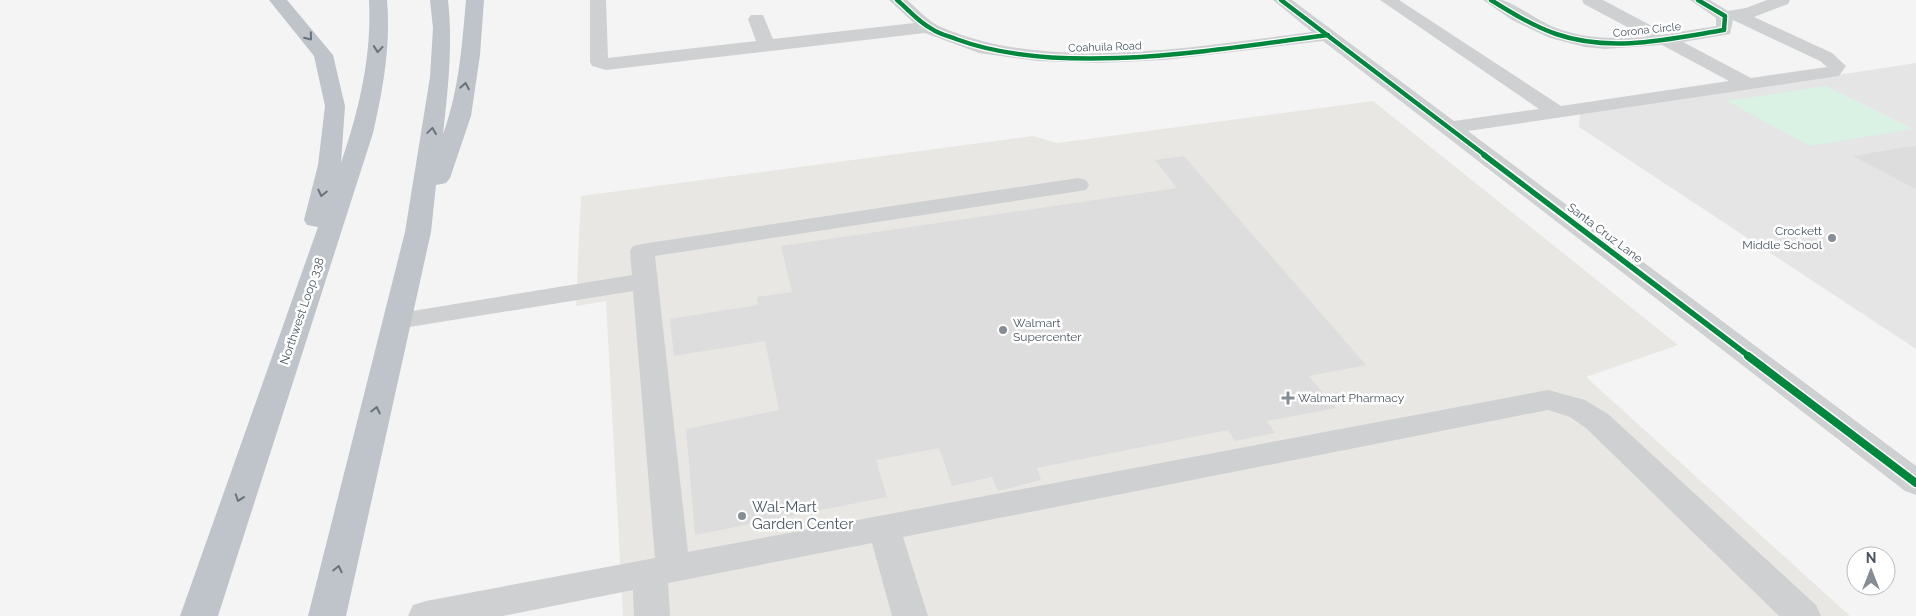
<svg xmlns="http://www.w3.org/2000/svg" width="1916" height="616" viewBox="0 0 1916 616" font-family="Raleway,sans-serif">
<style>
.commercial{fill:#e8e7e3}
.education{fill:#e6e5e6}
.green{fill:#d9f2e3}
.building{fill:#ddddde}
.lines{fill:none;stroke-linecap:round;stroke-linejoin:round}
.minor{fill:#ced0d2;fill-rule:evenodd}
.highway{fill:#bec4c9;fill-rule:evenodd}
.cycleway-far2-casing{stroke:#fff;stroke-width:7}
.cycleway-far1-casing{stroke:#fff;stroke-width:9}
.cycleway-casing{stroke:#fff;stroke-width:11}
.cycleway-far2{stroke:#00873e;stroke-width:4.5}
.cycleway-far1{stroke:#00873e;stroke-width:5.5}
.cycleway{stroke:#00873e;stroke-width:8}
.oneway{stroke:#67727b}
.poi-dot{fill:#868d94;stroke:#fff;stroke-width:2}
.labels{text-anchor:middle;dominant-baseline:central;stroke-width:5;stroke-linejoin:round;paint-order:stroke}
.far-street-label{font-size:11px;fill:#4a5661;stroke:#fff}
.poi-label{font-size:12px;fill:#4a5661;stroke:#fff;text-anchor:start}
.street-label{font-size:12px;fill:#4a5661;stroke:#fff}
.near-poi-label{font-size:15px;fill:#4a5661;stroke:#fff;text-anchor:start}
</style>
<rect width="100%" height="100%" fill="#f4f4f4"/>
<polygon class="commercial" points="1373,101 1678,345 1586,377 1850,616 623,616 606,301 576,306 581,196 1033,136 1057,143"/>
<polygon class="education" points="1916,63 1916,349 1579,127 1580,114"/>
<polygon class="green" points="1826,86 1913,129 1810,146 1727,101"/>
<g class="building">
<polygon points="1916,146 1916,189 1853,156 1900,148"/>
<polygon points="1184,156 1366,365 1309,376 1336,408 1267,421 1275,433 1235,441 1228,430 1037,468 1041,480 998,491 992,477 952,486 939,448 876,460 887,497 695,535 686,429 779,410 765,341 674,356 670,319 758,305 757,297 792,292 781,246 1177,188 1155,160"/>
</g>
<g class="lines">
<g class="minor">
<path d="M590,0H606L608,58L756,41L748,19L751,15H763L773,39L914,23L889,0H907C917,8 928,21 939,26C1045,74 1199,46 1312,32L1273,0H1292L1454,121L1539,109L1380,0H1399L1561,106L1729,81L1662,45L1605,49L1585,47L1550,38L1512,20L1483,0C1489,0 1496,0 1502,0C1514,3 1539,21 1554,27C1583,39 1614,39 1646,37L1584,4L1582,0H1603L1667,34L1716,26V18L1690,0H1710L1728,11L1746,8L1767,0H1790L1788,4L1754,17L1832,53L1846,66L1839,76L1468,131L1916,466V495L1905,491L1323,41L1165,60L1100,63L1037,61L979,53L925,33L606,70L592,66L590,62ZM1733,20L1820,61L1827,67L1751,78L1683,42L1730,34Z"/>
<polygon points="1078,178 1086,180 1089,185 1086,190 655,256 688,552 1548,390 1585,400 1608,414 1816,605 1821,616 1779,616 1586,428 1570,417 1548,410 903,537 928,616 892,616 872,543 668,583 670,616 634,616 633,590 503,616 408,616 413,605 426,601 655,558 633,291 397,329 388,327 384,321 388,315 632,275 630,251 633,246 642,244"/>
</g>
<g class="highway">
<path d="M269,0H287L333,55L345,106L341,163C359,110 372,56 369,0H387C391,46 383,89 373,133L218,616H180L318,227L307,225L304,220L318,165L325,106L314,56Z"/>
<path d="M430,0H448C453,45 448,89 443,134C459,91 462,45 466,0H484L480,55L471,116L450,178L446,183L436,185L431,232L346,616H308L405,232L430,77L433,28Z"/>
</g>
<g class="cycleway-far2-casing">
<g id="cycleway-far2">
<path d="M897,0C908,9 919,23 932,29C939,34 948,36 956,39C1061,78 1219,49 1328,35"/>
<polyline points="1281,0 1486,156"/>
<path d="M1491,0C1512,13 1533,26 1556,34C1611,53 1669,39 1724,30L1725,16L1698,0"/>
</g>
</g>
<g class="cycleway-far1-casing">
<polyline id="cycleway-far1" points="1484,155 1750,357"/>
</g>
<g class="cycleway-casing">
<polyline id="cycleway" points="1748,356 1916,483"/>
</g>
<use href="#cycleway-far2" class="cycleway-far2"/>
<use href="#cycleway-far1" class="cycleway-far1"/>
<use href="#cycleway" class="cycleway"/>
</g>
<defs><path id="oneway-chevron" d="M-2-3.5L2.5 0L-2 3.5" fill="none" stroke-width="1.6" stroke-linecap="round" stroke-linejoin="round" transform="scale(1.25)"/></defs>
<g class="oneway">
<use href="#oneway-chevron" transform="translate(309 37) rotate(51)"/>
<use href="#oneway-chevron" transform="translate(378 49) rotate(95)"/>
<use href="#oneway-chevron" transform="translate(465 86) rotate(-80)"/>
<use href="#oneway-chevron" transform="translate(432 131) rotate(-82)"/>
<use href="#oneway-chevron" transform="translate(322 193) rotate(103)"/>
<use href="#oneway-chevron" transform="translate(376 410) rotate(-77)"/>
<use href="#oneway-chevron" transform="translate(239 498) rotate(109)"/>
<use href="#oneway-chevron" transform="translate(338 569) rotate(-77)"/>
</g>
<g class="poi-dot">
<circle cx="1832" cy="238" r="5"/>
<circle cx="1003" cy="330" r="5"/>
<path d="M1285.5 390.5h5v5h5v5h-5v5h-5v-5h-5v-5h5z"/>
<circle cx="742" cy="516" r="5"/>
</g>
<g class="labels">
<g class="far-street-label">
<text transform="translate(1647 30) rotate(-6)">Corona Circle</text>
<text transform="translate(1105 47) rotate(-2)">Coahuila Road</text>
</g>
<g class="poi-label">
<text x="1822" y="231" text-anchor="end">Crockett<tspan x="1822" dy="14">Middle School</tspan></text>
<text x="1013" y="323">Walmart<tspan x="1013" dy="14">Supercenter</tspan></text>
<text x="1298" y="398">Walmart Pharmacy</text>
</g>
<g class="street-label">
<text transform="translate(1605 233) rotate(37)">Santa Cruz Lane</text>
<text transform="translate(302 311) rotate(-71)">Northwest Loop 338</text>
</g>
<g class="near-poi-label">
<text x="752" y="507">Wal-Mart<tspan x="752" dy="17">Garden Center</tspan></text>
</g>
</g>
<g transform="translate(1871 571)"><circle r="24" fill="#ffffff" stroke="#b7bbc0"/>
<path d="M0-4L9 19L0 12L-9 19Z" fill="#868d94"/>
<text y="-8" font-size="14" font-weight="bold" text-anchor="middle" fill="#4a5661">N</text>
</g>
</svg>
